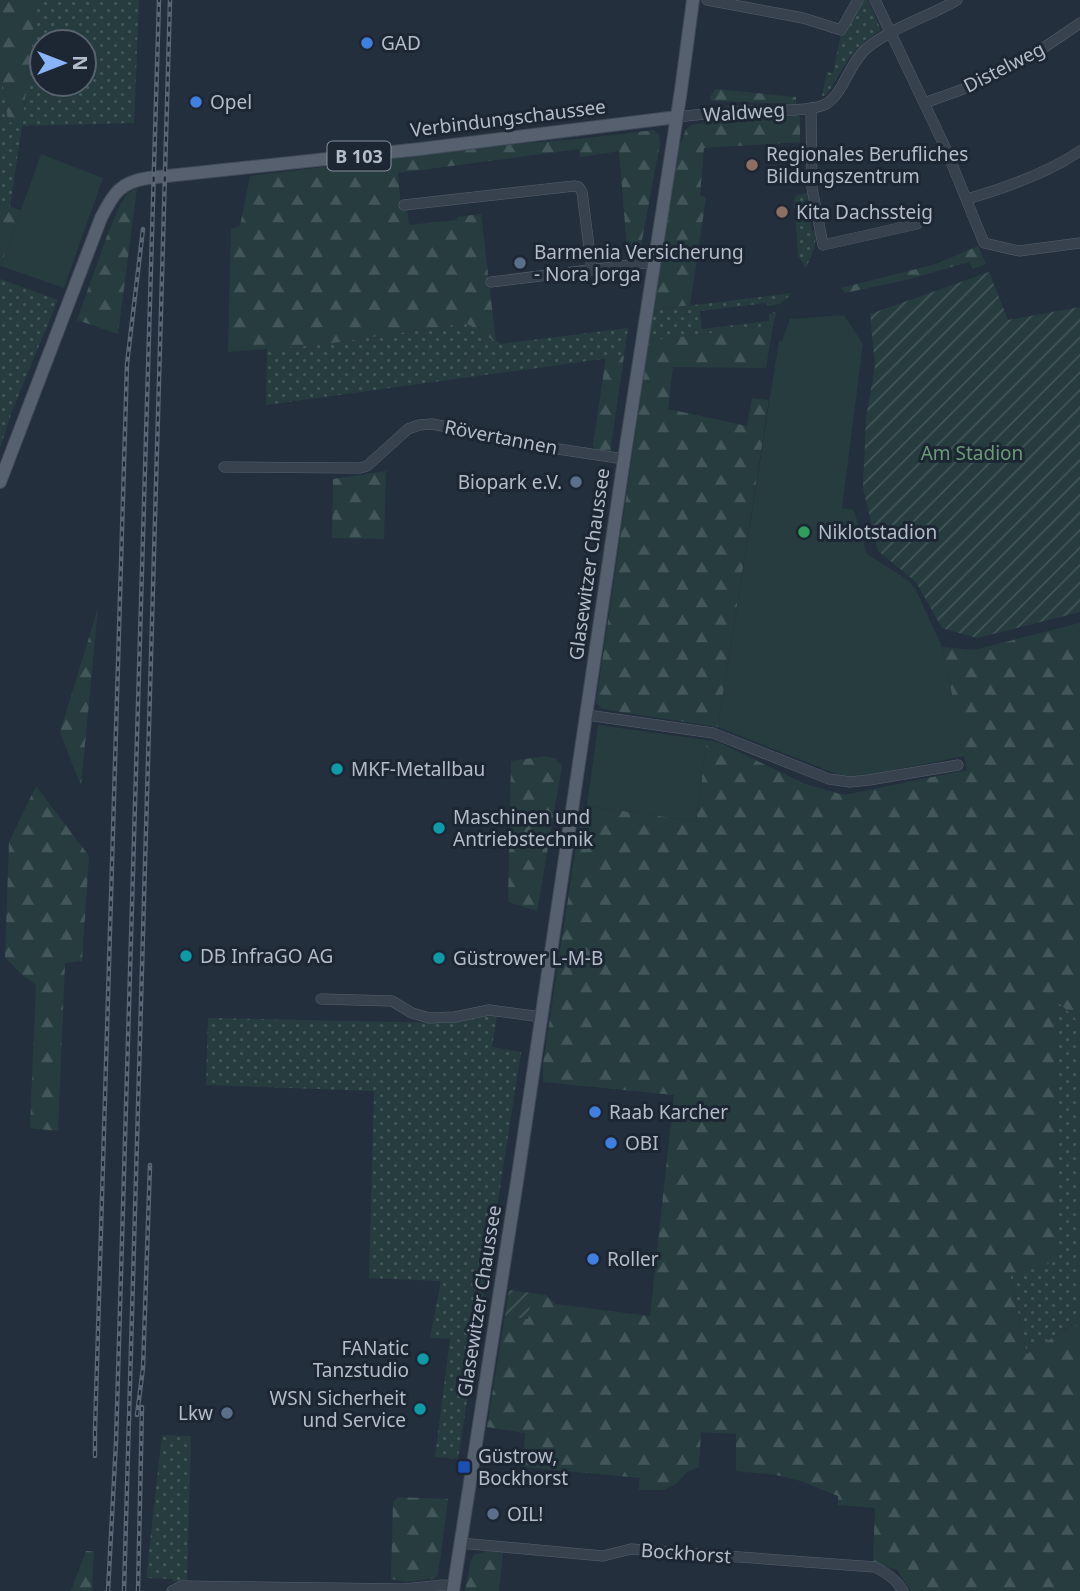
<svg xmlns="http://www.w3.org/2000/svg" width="1080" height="1591" viewBox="0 0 1080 1591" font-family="'Noto Sans',sans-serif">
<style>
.grass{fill:url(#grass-dots);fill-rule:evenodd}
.forest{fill:url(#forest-firs)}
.garden{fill:url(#garden-furrows)}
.pitch{fill:#263c3f}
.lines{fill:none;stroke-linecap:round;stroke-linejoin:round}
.minor-casing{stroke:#565f6c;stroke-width:11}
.major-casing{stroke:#414a57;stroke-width:14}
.minor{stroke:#38414e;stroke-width:10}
.major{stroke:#56606e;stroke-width:12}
.rail-casing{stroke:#5a6575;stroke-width:4.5}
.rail{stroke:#1d2633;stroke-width:2;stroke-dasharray:5;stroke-linecap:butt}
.shop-dot{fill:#3f7fe0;stroke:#1d2633;stroke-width:2.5}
.education-dot{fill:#8d6e63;stroke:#1d2633;stroke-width:2.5}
.service-dot{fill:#5c6f8a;stroke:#1d2633;stroke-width:2.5}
.leisure-dot{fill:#2e9e5b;stroke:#1d2633;stroke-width:2.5}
.culture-dot{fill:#0f9aa8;stroke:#1d2633;stroke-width:2.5}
.transit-dot{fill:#1a4fb4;stroke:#1d2633;stroke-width:2.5}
.labels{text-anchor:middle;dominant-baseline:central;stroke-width:6;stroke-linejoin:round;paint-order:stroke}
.shield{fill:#1d2633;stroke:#878f9c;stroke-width:2}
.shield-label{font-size:18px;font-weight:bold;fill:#b4bcc9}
.poi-label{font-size:19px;fill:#b4bcc9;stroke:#1d2633;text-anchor:start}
.street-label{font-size:19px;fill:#b4bcc9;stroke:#1d2633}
.park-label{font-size:19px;fill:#6b9a76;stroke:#1d2633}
</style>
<defs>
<pattern id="grass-dots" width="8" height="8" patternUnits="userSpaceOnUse" patternTransform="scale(1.75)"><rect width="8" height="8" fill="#263c3f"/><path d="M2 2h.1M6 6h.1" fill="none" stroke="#435659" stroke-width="1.8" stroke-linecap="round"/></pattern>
<pattern id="forest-firs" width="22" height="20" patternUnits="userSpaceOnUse" patternTransform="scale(1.75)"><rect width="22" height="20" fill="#263c3f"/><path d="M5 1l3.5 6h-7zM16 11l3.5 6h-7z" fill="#435659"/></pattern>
<pattern id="garden-furrows" width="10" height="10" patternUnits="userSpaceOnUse" patternTransform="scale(1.75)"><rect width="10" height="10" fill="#263c3f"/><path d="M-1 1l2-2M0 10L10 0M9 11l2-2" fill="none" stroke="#435659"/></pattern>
</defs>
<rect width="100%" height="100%" fill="#242f3e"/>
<g class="grass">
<path d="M37,0H139L134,123L22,126L10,207L0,204V61L8,121L22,125ZM42,42H84V84H42Z"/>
<path d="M864,0H868L881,30C870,38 859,45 850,57C841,69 835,84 825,96H822L827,72L833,73L841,34H845Z"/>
<polygon points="807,193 809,194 811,199 805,200 812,231 817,231 814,249 806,268 798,256 794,200 797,195"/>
<polygon points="0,279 58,300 12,411 0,448"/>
<path d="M792,293C784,301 780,306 768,306L767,303L700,311L702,329L769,321V314L775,312L776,313L773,325L649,341L654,310Z"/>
<polygon points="466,323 501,344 628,328 624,356 266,405 267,349 319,345"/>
<polygon points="1058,1002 1080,1023 1080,1333 1073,1324 1027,1354 1010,1274 1057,1260"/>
<polygon points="497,1015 492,1047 521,1052 458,1459 435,1457 450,1339 430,1338 441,1281 369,1278 374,1091 206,1085 208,1018 449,1023"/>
<polygon points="162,1435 191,1436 187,1582 173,1582 173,1579 146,1578"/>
</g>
<g class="forest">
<polygon points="0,0 37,0 22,125 8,122 0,61"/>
<polygon points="715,89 796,97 796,104 711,101 710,97"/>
<polygon points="797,115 800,117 800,142 704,148 700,195 706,198 690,305 654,310 679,143 682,141 686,129 692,125 733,119"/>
<polygon points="654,130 659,136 660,144 639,256 628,260 619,151 580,157 579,149 398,173 401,209 407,208 409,225 457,220 457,217 481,214 496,342 466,323 319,345 228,352 231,229 240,226 250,176 515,144 579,139"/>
<polygon points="137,188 118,334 77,320 107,236 120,205 128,193"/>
<polygon points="0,204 21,210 0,268"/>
<polygon points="978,246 986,264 973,269 969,262 910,279 845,293 841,288 936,264"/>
<polygon points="773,325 766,368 673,367 668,409 747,426 752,398 769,400 718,727 602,709 596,703 649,341"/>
<polygon points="624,356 610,453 595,449 593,445 606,357"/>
<polygon points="386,471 384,539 332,538 333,479"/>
<polygon points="98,608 81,786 60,732"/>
<polygon points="1080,623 1080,1023 1059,1003 1057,1261 1010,1275 1027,1354 1074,1324 1080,1333 1080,1591 911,1591 897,1570 873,1562 875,1508 838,1505 838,1496 801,1481 776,1475 736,1471 736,1434 701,1432 699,1467 688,1471 676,1484 664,1490 639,1490 640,1478 523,1467 525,1433 487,1427 505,1316 528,1319 532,1293 546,1295 555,1304 650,1316 674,1095 543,1082 543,1064 581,813 587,806 696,821 707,740 718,742 805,784 844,795 967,770 942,647 974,650"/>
<polygon points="546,756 556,759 562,766 537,911 508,902 511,761"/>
<polygon points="36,786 89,856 82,961 65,963 58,1131 30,1128 36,985 21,974 5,957 9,842"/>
<polygon points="398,1497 448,1499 438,1575 436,1578 407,1582 391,1579 393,1502"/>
<polygon points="86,1551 94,1551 92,1591 71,1591"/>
<polygon points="487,1551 503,1552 499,1591 465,1591 471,1560 474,1555"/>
</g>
<g class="garden">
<polygon points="989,272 1008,320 1080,307 1080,612 977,638 942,628 916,582 878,551 863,488 866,418 875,366 870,314"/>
<polygon points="509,1290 532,1293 528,1319 505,1316"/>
</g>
<g class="pitch">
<polygon points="41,154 103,178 64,288 1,266"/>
<polygon points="844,315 863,344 842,508 854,510 867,554 908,580 916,590 942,647 965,756 849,779 718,727 779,341 782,341 790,319"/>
<polygon points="598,725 707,740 696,821 587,806"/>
</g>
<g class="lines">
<g class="minor-casing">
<g id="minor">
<polyline points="707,0 803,18 841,30 858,0"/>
<polyline points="875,0 945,147 984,243 1019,251 1080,243"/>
<path d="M924,103C941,97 959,91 976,84C1013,69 1047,46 1080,23"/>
<polyline points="811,108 812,188 823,245 917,224"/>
<path d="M677,117C701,114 726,112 751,111C769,110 812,112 826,104C844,93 849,63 867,48C893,27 928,17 957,0"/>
<path d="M967,199C1006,188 1046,174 1080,151"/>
<polyline points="404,205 574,186 579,187 582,192 592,270"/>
<polyline points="491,282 654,262"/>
<polyline points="224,467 360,468 367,466 408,429 419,425 432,424 558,449 624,459"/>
<polyline points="587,715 713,733 829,779 850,782 869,780 958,765"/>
<polyline points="321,999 392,1001 412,1013 429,1018 455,1017 489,1010 542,1017"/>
<path d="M460,1543L603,1556L631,1549L875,1567C886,1573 896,1579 903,1591"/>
<polyline points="172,1591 182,1586 404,1589 443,1585 453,1586"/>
</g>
</g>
<g class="major-casing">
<g id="major">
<path d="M0,482L101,218C113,194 120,182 148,178L420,149L677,117"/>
<polyline points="453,1591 518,1175 624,459 681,90 693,0"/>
</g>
</g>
<use href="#minor" class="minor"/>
<use href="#major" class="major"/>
<g class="rail-casing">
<g id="rail">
<polyline points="137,1415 143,1368 150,1165"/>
<polyline points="95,1456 95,1431 127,364 143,229"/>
<polyline points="108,1591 116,1442 159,0"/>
<polyline points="124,1591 170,0"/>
<polyline points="138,1591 142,1407"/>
</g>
</g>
<use href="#rail" class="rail"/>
</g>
<g class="shop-dot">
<circle cx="367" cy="43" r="7"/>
<circle cx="196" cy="102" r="7"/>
<circle cx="595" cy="1112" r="7"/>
<circle cx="611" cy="1143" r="7"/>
<circle cx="593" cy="1259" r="7"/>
</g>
<g class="education-dot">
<circle cx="752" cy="165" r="7"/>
<circle cx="782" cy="212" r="7"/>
</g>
<g class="service-dot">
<circle cx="520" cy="263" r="7"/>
<circle cx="576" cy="482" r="7"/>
<circle cx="227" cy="1413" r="7"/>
<circle cx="493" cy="1514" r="7"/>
</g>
<circle class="leisure-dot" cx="804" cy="532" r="7"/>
<g class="culture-dot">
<circle cx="337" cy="769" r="7"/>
<circle cx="439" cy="828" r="7"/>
<circle cx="186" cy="956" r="7"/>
<circle cx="439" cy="958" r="7"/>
<circle cx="423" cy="1359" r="7"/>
<circle cx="420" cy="1409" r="7"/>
</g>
<rect class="transit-dot" x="457" y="1460" width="14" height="14" rx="3.5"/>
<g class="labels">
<rect class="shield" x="327.5" y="141.5" width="63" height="29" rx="5"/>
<g class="shield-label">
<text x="359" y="156">B 103</text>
</g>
<g class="poi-label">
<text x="381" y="43">GAD</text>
<text x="210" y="102">Opel</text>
<text x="766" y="154">Regionales Berufliches<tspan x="766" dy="22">Bildungszentrum</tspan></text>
<text x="796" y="212">Kita Dachssteig</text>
<text x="534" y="252">Barmenia Versicherung<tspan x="534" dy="22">- Nora Jorga</tspan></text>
<text x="562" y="482" text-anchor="end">Biopark e.V.</text>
<text x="818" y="532">Niklotstadion</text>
<text x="351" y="769">MKF-Metallbau</text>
<text x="453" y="817">Maschinen und<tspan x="453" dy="22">Antriebstechnik</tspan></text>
<text x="200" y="956">DB InfraGO AG</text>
<text x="453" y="958">Güstrower L-M-B</text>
<text x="609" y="1112">Raab Karcher</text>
<text x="625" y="1143">OBI</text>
<text x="607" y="1259">Roller</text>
<text x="409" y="1348" text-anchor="end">FANatic<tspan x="409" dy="22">Tanzstudio</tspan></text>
<text x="406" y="1398" text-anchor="end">WSN Sicherheit<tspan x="406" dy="22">und Service</tspan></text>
<text x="213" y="1413" text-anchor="end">Lkw</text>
<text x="478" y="1456">Güstrow,<tspan x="478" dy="22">Bockhorst</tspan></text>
<text x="507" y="1514">OIL!</text>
</g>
<g class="street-label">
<text transform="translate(1004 67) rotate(-27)">Distelweg</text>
<text transform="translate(744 112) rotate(-4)">Waldweg</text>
<text transform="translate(508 118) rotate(-7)">Verbindungschaussee</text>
<text transform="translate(501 437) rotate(11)">Rövertannen</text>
<text transform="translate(589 564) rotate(-82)">Glasewitzer Chaussee</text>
<text transform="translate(479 1301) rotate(-81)">Glasewitzer Chaussee</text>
<text transform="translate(686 1553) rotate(4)">Bockhorst</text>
</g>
<g class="park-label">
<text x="972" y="453">Am Stadion</text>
</g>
</g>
<g transform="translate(63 63) rotate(90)"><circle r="33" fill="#1d2633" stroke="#59626f" stroke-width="2"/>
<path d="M0-5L12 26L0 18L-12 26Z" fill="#8ab4f8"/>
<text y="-10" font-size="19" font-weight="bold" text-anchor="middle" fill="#b4bcc9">N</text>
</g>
</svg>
